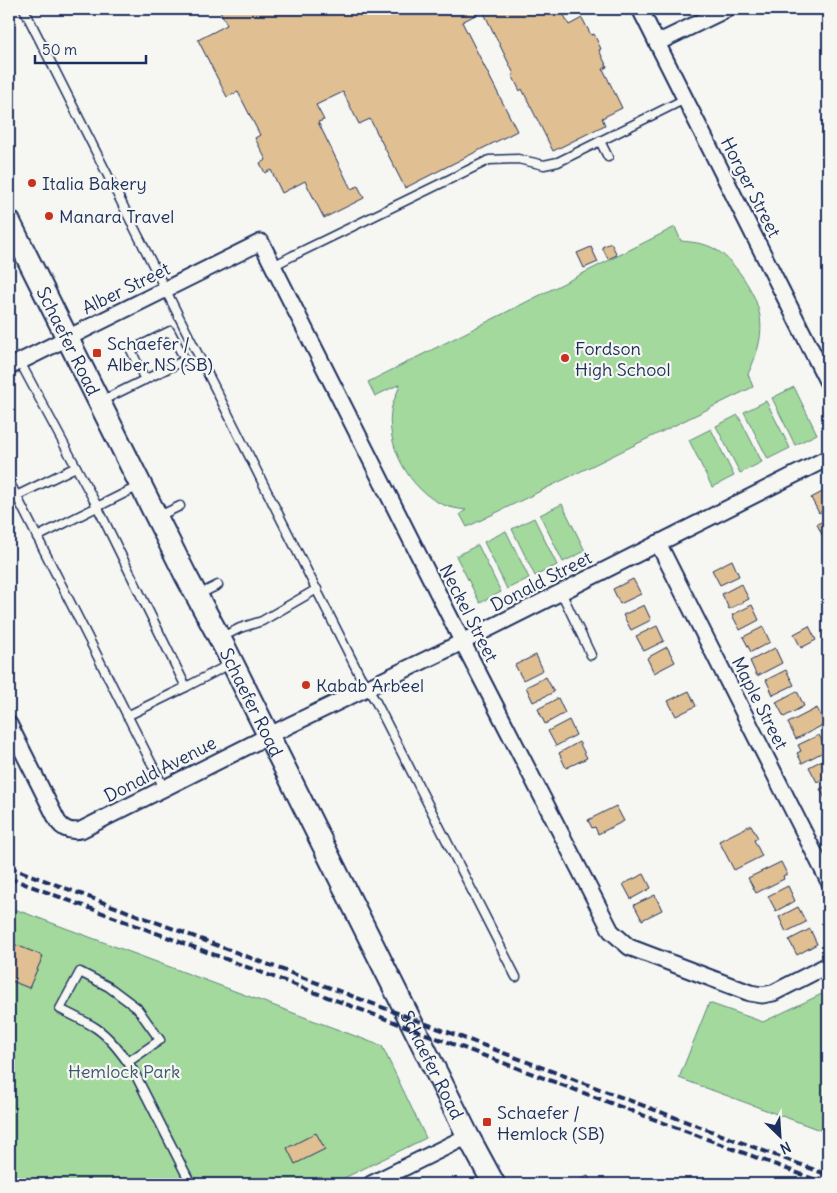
<svg xmlns="http://www.w3.org/2000/svg" width="837" height="1193" viewBox="0 0 837 1193" font-family="Delius,sans-serif">
<style>
.green{fill:#a3d99c;stroke:#5f847d}
.building{fill:#e0bf92;stroke:#1b2f5e}
.lines{fill:none;stroke-linecap:round;stroke-linejoin:round}
.lane-casing{stroke:#1b2f5e;stroke-width:11}
.street-casing{stroke:#1b2f5e;stroke-width:19}
.secondary-casing{stroke:#1b2f5e;stroke-width:25}
.lane{stroke:#f6f6f2;stroke-width:8}
.street{stroke:#f6f6f2;stroke-width:15}
.secondary{stroke:#f6f6f2;stroke-width:21}
.rail{stroke:#1b2f5e;stroke-width:4;stroke-dasharray:8 4;stroke-linecap:butt}
.poi-dot{fill:#c8321e;stroke:#f6f6f2;stroke-width:2}
.labels{text-anchor:middle;dominant-baseline:central;stroke-width:4.5;stroke-linejoin:round;paint-order:stroke}
.poi-label{font-size:18px;fill:#1b2f5e;stroke:#f6f6f2;text-anchor:start}
.street-label{font-size:18px;fill:#1b2f5e;stroke:#f6f6f2}
.park-label{font-size:18px;fill:#3d5a6e;stroke:#f6f6f2}
</style>
<rect width="100%" height="100%" fill="#f6f6f2"/>
<filter id="ink" filterUnits="userSpaceOnUse"><feTurbulence type="fractalNoise" baseFrequency=".02" numOctaves="2"/><feDisplacementMap in="SourceGraphic" scale="10" xChannelSelector="R" yChannelSelector="G"/><feConvolveMatrix kernelMatrix="1 2 1 2 8 2 1 2 1" color-interpolation-filters="sRGB"/></filter>
<g filter="url(#ink)">
<g class="green">
<path d="M675,227L681,241C691,242 702,243 711,247C724,253 734,265 742,276C766,311 766,336 748,374L753,387L467,527L460,514L466,510C459,509 451,508 444,505C410,492 383,442 392,406C394,399 398,392 400,384L375,396L368,382Z"/>
<polygon points="794,387 817,434 795,445 772,398"/>
<polygon points="766,401 790,448 768,459 744,412"/>
<polygon points="738,415 762,462 740,473 716,426"/>
<polygon points="711,429 734,476 712,487 689,440"/>
<polygon points="562,504 585,551 563,562 540,515"/>
<polygon points="534,518 557,565 535,576 512,529"/>
<polygon points="506,531 529,578 507,589 484,542"/>
<polygon points="478,545 501,592 480,603 456,556"/>
<polygon points="9,907 382,1046 426,1138 332,1184 9,1184"/>
<polygon points="828,991 828,1133 679,1078 709,1003 763,1022"/>
</g>
<g class="building">
<polygon points="219,9 456,9 458,12 464,9 561,9 569,25 582,18 591,35 594,34 601,49 599,50 607,67 603,69 622,108 602,118 605,125 553,151 522,89 520,91 512,75 514,74 483,11 462,22 517,131 405,188 370,119 359,124 343,92 316,105 324,120 318,122 351,189 358,186 364,198 324,218 305,181 282,193 271,170 265,173 260,163 266,160 255,138 260,135 238,92 227,97 198,40 227,25"/>
<polygon points="611,243 617,255 608,259 602,247"/>
<polygon points="591,247 598,262 584,268 577,253"/>
<polygon points="828,489 828,508 819,513 811,498"/>
<polygon points="828,519 828,537 824,539 817,524"/>
<polygon points="732,560 739,576 720,585 712,570"/>
<polygon points="633,579 641,594 620,604 613,589"/>
<polygon points="741,584 749,599 729,609 722,594"/>
<polygon points="644,605 651,620 631,630 623,615"/>
<polygon points="752,605 759,620 740,630 732,615"/>
<polygon points="657,626 664,641 644,651 636,636"/>
<polygon points="809,626 816,640 801,648 794,634"/>
<polygon points="763,627 770,642 751,652 743,637"/>
<polygon points="667,647 675,662 654,673 647,658"/>
<polygon points="775,648 782,663 757,676 750,661"/>
<polygon points="536,655 543,670 523,680 515,665"/>
<polygon points="786,670 794,685 773,695 766,680"/>
<polygon points="546,677 554,692 533,702 526,687"/>
<polygon points="689,691 696,706 676,716 668,701"/>
<polygon points="797,691 804,706 784,717 776,702"/>
<polygon points="558,698 565,713 545,724 538,709"/>
<polygon points="817,708 825,724 796,739 788,723"/>
<polygon points="569,720 576,735 556,746 548,731"/>
<polygon points="819,735 827,750 802,763 797,753 801,751 798,745"/>
<polygon points="579,742 587,758 566,768 559,753"/>
<polygon points="828,757 828,776 817,782 809,767"/>
<polygon points="828,785 828,804 820,789"/>
<polygon points="616,806 624,821 598,834 595,827 592,828 588,820"/>
<polygon points="751,825 758,838 754,840 762,856 734,870 719,841"/>
<polygon points="781,862 787,874 783,876 784,879 756,893 748,878"/>
<polygon points="644,874 651,888 631,899 623,884"/>
<polygon points="788,886 795,901 776,911 768,896"/>
<polygon points="655,895 662,910 642,920 634,905"/>
<polygon points="798,907 806,922 786,932 779,917"/>
<polygon points="810,929 817,944 797,955 789,940"/>
<polygon points="9,942 43,956 29,988 9,980"/>
<polygon points="316,1133 325,1149 295,1164 287,1148"/>
<polygon points="588,1176 592,1184 571,1184"/>
</g>
<g class="lines">
<g class="lane-casing">
<g id="lane">
<polyline points="24,9 360,676 376,702 516,977"/>
<polyline points="600,141 608,157"/>
<polyline points="273,266 292,256 489,160 518,159 544,165 558,162 685,99"/>
<polyline points="20,362 97,506 186,687 230,664"/>
<polyline points="101,401 185,360 170,331 131,350 145,380"/>
<polyline points="9,481 164,788"/>
<polyline points="16,496 76,467"/>
<polyline points="159,516 180,506"/>
<polyline points="37,537 139,486"/>
<polyline points="561,592 591,655"/>
<polyline points="198,595 218,585"/>
<polyline points="220,638 240,628 262,621 317,589"/>
<polyline points="127,716 186,687"/>
<path d="M128,1062L160,1040L137,1008L109,987L80,972L60,1009C72,1015 85,1021 96,1028C111,1038 123,1055 133,1070L191,1184"/>
</g>
</g>
<g class="street-casing">
<g id="street">
<polyline points="640,9 828,383"/>
<polyline points="657,43 727,9"/>
<polyline points="9,367 261,242 462,641 611,931 629,947 750,993 762,995 773,993 828,965"/>
<polyline points="658,543 828,880"/>
<path d="M9,724L58,822C64,830 71,832 81,830L290,725L446,650L828,458"/>
<polyline points="371,1184 468,1136"/>
</g>
</g>
<g class="secondary-casing">
<g id="secondary">
<path id="s1" d="M9,221L185,574L226,650L468,1136L494,1184"/>
</g>
</g>
<use href="#lane" class="lane"/>
<use href="#street" class="street"/>
<use href="#secondary" class="secondary"/>
<g class="rail">
<polyline points="9,867 828,1175"/>
<polyline points="9,878 827,1184"/>
</g>
</g>
</g>
<g class="poi-dot">
<circle cx="32" cy="183" r="5"/>
<circle cx="49" cy="216" r="5"/>
<rect x="92" y="348" width="10" height="10" rx="2.5"/>
<circle cx="565" cy="358" r="5"/>
<circle cx="306" cy="685" r="5"/>
<rect x="482" y="1117" width="10" height="10" rx="2.5"/>
</g>
<g class="labels">
<g class="poi-label">
<text x="42" y="183">Italia Bakery</text>
<text x="59" y="216">Manara Travel</text>
<text x="107" y="343">Schaefer /<tspan x="107" dy="21">Alber NS (SB)</tspan></text>
<text x="575" y="348">Fordson<tspan x="575" dy="21">High School</tspan></text>
<text x="316" y="685">Kabab Arbeel</text>
<text x="497" y="1112">Schaefer /<tspan x="497" dy="21">Hemlock (SB)</tspan></text>
</g>
<g class="street-label">
<text transform="translate(751 187) rotate(63)">Horger Street</text>
<text transform="translate(126 288) rotate(-26)">Alber Street</text>
<text stroke="none"><textPath href="#s1" startOffset="134">Schaefer Road</textPath></text>
<text transform="translate(541 581) rotate(-27)">Donald Street</text>
<text transform="translate(469 613) rotate(63)">Neckel Street</text>
<text stroke="none"><textPath href="#s1" startOffset="539">Schaefer Road</textPath></text>
<text transform="translate(760 703) rotate(63)">Maple Street</text>
<text transform="translate(160 769) rotate(-27)">Donald Avenue</text>
<text stroke="none"><textPath href="#s1" startOffset="944">Schaefer Road</textPath></text>
</g>
<g class="park-label">
<text x="124" y="1071">Hemlock Park</text>
</g>
</g>
<rect width="837" height="1193" fill="none" stroke="#f6f6f2" stroke-width="30"/>
<rect x="15" y="15" width="807" height="1163" fill="none" stroke="#1b2f5e" stroke-width="2" filter="url(#ink)"/>
<g transform="translate(780 1136) rotate(155)" stroke="#f6f6f2" stroke-width="4" paint-order="stroke">
<path d="M0-4L9 19L0 12L-9 19Z" fill="#1b2f5e"/>
<text y="-8" font-size="14" font-weight="bold" text-anchor="middle" fill="#1b2f5e">N</text>
</g>
<path d="M35 55v8h111v-8" fill="none" stroke="#1b2f5e" stroke-width="2.5"/>
<text x="42" y="55" font-size="15" fill="#1b2f5e" stroke="#f6f6f2" stroke-width="4" paint-order="stroke">50 m</text>
</svg>
